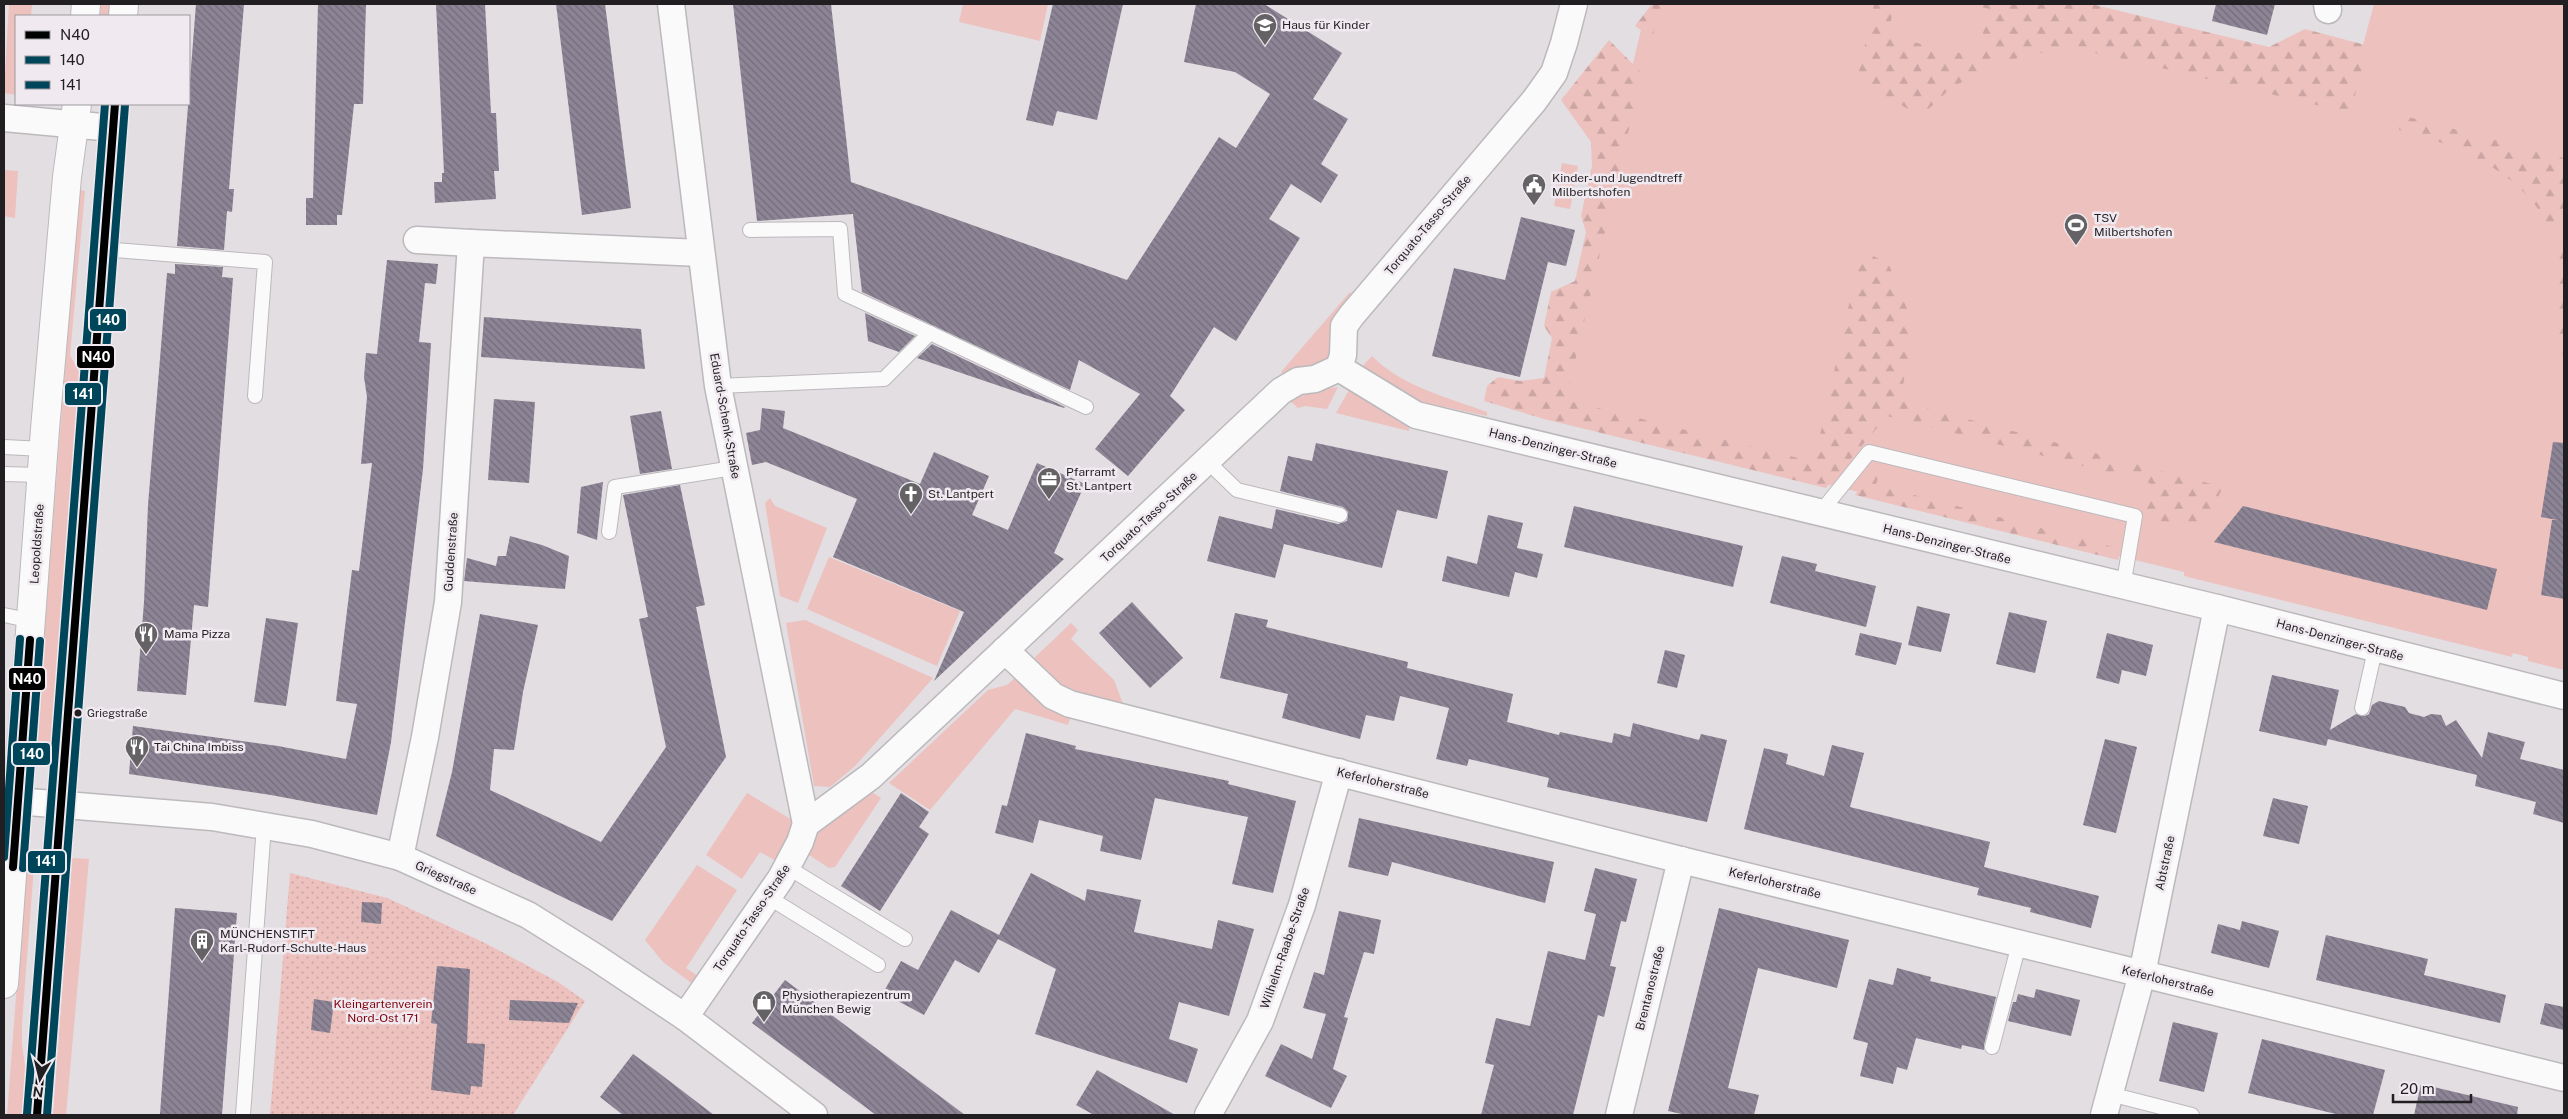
<svg xmlns="http://www.w3.org/2000/svg" width="2568" height="1119" viewBox="0 0 2568 1119" font-family="'Public Sans',sans-serif">
<style>
.grass{fill:#edc1be}
.forest{fill:url(#forest-firs)}
.garden{fill:url(#garden-dots)}
.building{fill:url(#building-back-hatch)}
.lines{fill:none;stroke-linecap:round;stroke-linejoin:round}
.service-casing{stroke:#bcb9bc;stroke-width:16}
.minor-casing{stroke:#bcb9bc;stroke-width:29}
.primary-casing{stroke:#bcb9bc;stroke-width:30}
.service{stroke:#fbfafb;stroke-width:14}
.minor{stroke:#fbfafb;stroke-width:26}
.primary{stroke:#fbfafb;stroke-width:28}
.bus-1-casing{stroke:#f0eaf0;stroke-width:11}
.bus-2-casing{stroke:#f0eaf0;stroke-width:11}
.bus-3-casing{stroke:#f0eaf0;stroke-width:11}
.bus-1{stroke:#000;stroke-width:8}
.bus-2{stroke:#00465a;stroke-width:8}
.bus-3{stroke:#00465a;stroke-width:8}
.bus-dot{fill:#211f21;stroke:#f0eaf0;stroke-width:2}
.labels{text-anchor:middle;dominant-baseline:central;stroke-width:5;stroke-linejoin:round;paint-order:stroke}
.bus-label{font-size:11px;fill:#211f21;stroke:#f0eaf0;text-anchor:start}
.poi-label{font-size:12px;fill:#211f21;stroke:#f0eaf0;text-anchor:start}
.street-label{font-size:12px;fill:#211f21;stroke:#f0eaf0}
.park-label{font-size:12px;fill:#830410;stroke:#f0eaf0}
.line-badge{stroke:#f0eaf0;stroke-width:2}
.badge-label{font-size:14px;text-anchor:middle;font-weight:bold;fill:#fff}
</style>
<defs>
<pattern id="forest-firs" width="22" height="20" patternUnits="userSpaceOnUse" patternTransform="scale(1.25)"><rect width="22" height="20" fill="#edc1be"/><path d="M5 1l3.5 6h-7zM16 11l3.5 6h-7z" fill="#cba5a3"/></pattern>
<pattern id="garden-dots" width="8" height="8" patternUnits="userSpaceOnUse" patternTransform="scale(1.25)"><rect width="8" height="8" fill="#edc1be"/><path d="M2 2h.1M6 6h.1" fill="none" stroke="#cba5a3" stroke-width="1.8" stroke-linecap="round"/></pattern>
<pattern id="building-back-hatch" width="6" height="6" patternUnits="userSpaceOnUse" patternTransform="scale(1.25)"><rect width="6" height="6" fill="#8d8596"/><path d="M-1 5l2 2M0 0l6 6M5-1l2 2" fill="none" stroke="#736c7a"/></pattern>
</defs>
<rect width="100%" height="100%" fill="#e2dee2"/>
<g class="grass">
<polygon points="9,4 32,4 31,16 16,16 16,95 4,93"/>
<polygon points="101,4 112,4 111,16 100,16"/>
<polygon points="963,4 1048,4 1040,41 959,22"/>
<polygon points="1660,4 2072,4 2356,71 2374,4 2564,4 2564,670 2528,661 2528,657 2513,653 2512,657 2184,576 2184,572 1549,416 1641,30"/>
<polygon points="1562,163 1578,166 1570,209 1554,206"/>
<polygon points="4,170 18,171 15,218 4,216"/>
<polygon points="79,190 85,191 70,355 82,378 52,756 35,753"/>
<polygon points="1350,292 1354,296 1330,360 1286,377 1281,372"/>
<path d="M1372,356C1401,386 1449,398 1487,412V416L1417,401L1358,371Z"/>
<polygon points="1338,387 1327,409 1305,406 1298,408 1289,400 1322,389"/>
<polygon points="1349,390 1409,428 1409,431 1336,413"/>
<polygon points="770,498 775,506 827,528 798,603 780,596 765,503"/>
<polygon points="829,557 960,611 937,666 807,609"/>
<polygon points="805,620 933,678 855,766 830,787 814,786 786,623"/>
<polygon points="1071,623 1078,630 1071,639 1114,680 1123,704 1062,692 1031,661"/>
<polygon points="1017,676 1071,714 1068,725 1015,709 930,810 889,783 988,690 1007,685"/>
<polygon points="867,789 881,798 835,867 829,868 806,853 811,832"/>
<polygon points="747,793 794,821 789,838 778,862 760,852 742,879 706,855"/>
<polygon points="27,852 35,853 22,1023 22,1044 27,1082 25,1115 7,1115"/>
<polygon points="72,858 89,859 66,1115 53,1115"/>
<polygon points="697,865 737,890 686,968 702,979 697,987 663,962 645,940"/>
</g>
<g class="forest">
<polygon points="1652,4 1667,4 1659,12 1652,38 1635,26"/>
<polygon points="1874,4 1895,4 1887,36 1977,57 1989,9 1970,4 2091,4 2269,47 2305,29 2369,46 2350,113 2103,54 2061,50 2023,56 1984,70 1951,88 1921,116 1857,81"/>
<polygon points="1609,40 1642,73 1566,400 1814,462 1858,264 1870,254 1889,265 1914,326 1900,401 2223,487 2199,535 2183,527 2142,520 2150,483 1887,416 1826,488 1544,419 1484,401 1487,386 1498,377 1520,381 1544,378 1552,338 1544,326 1551,292 1575,281 1586,232 1581,216 1592,166 1591,142 1561,100"/>
<path d="M2401,115L2564,158V218L2548,231C2544,223 2541,213 2536,206C2503,163 2449,143 2399,130Z"/>
<polygon points="2564,239 2564,355 2558,351 2558,278 2553,248"/>
<polygon points="1876,469 1880,469 1876,485 2121,549 2118,560 1855,495"/>
</g>
<polygon class="garden" points="290,873 387,898 485,943 558,982 585,1001 513,1115 270,1115"/>
<g class="building">
<polygon points="196,4 244,4 229,189 234,189 232,212 227,211 224,250 177,246"/>
<polygon points="318,4 366,4 363,104 354,104 342,215 337,215 337,225 306,225 306,198 313,198"/>
<polygon points="436,4 485,4 491,113 496,113 497,134 499,171 494,171 496,199 435,203 434,182 442,182 442,173 444,173"/>
<polygon points="556,4 605,4 631,208 582,215"/>
<polygon points="733,4 831,4 851,182 1127,280 1219,137 1236,148 1270,94 1235,72 1184,62 1196,4 1264,4 1342,53 1313,99 1348,119 1321,164 1338,175 1321,203 1291,184 1269,219 1300,238 1236,341 1214,327 1170,396 1185,410 1128,476 1095,449 1140,394 1079,360 1070,390 862,292 853,214 757,221"/>
<polygon points="1053,4 1123,4 1097,120 1057,111 1053,126 1026,120"/>
<polygon points="2216,4 2275,4 2267,35 2212,21"/>
<polygon points="1521,217 1575,230 1566,266 1548,262 1520,377 1432,356 1454,268 1505,280"/>
<polygon points="387,260 438,264 436,284 425,283 419,342 431,343 423,469 391,742 377,815 271,795 129,774 133,726 278,746 346,759 357,704 336,701 352,570 359,571 372,463 361,464 367,397 364,377 366,353 377,354"/>
<polygon points="175,264 223,267 222,277 233,278 208,607 194,605 186,695 137,691 144,602 148,505 167,273 175,274"/>
<polygon points="865,313 915,336 899,352 868,341"/>
<polygon points="484,317 641,329 645,369 481,357"/>
<polygon points="932,344 1065,407 1064,408 917,358"/>
<polygon points="494,399 535,402 529,483 488,480"/>
<polygon points="762,408 785,411 783,428 920,484 934,452 989,476 972,515 1008,530 1037,463 1085,484 1054,553 1064,559 934,681 964,612 833,557 857,499 766,462 752,465 746,433 760,430"/>
<polygon points="661,411 672,469 640,474 630,416"/>
<polygon points="2553,442 2564,443 2564,599 2541,595 2552,520 2557,520 2541,517"/>
<polygon points="1316,443 1448,471 1437,519 1397,510 1382,568 1284,544 1275,578 1207,561 1219,516 1272,529 1276,509 1338,524 1347,521 1348,512 1343,507 1280,491 1288,456 1312,461"/>
<polygon points="603,482 597,540 577,533 581,487"/>
<polygon points="680,485 705,605 696,607 726,757 612,921 436,836 452,772 480,614 538,625 523,692 514,750 494,749 490,790 601,842 666,747 639,619 648,617 623,495"/>
<polygon points="1574,506 1743,546 1733,587 1564,547"/>
<polygon points="2243,506 2497,569 2487,610 2214,542"/>
<polygon points="1488,515 1523,523 1517,548 1543,554 1537,578 1515,572 1509,597 1442,581 1447,556 1477,564"/>
<polygon points="510,536 542,545 569,556 565,589 464,581 467,558 496,566 498,556 506,556"/>
<polygon points="1782,556 1817,564 1815,571 1876,586 1866,627 1770,603"/>
<polygon points="1132,602 1183,658 1150,688 1099,633"/>
<polygon points="1917,606 1950,614 1941,652 1908,645"/>
<polygon points="2009,612 2047,621 2035,673 1996,664"/>
<polygon points="1235,613 1268,620 1266,627 1408,662 1407,668 1513,694 1507,722 1559,735 1560,732 1612,743 1614,733 1630,737 1633,723 1699,740 1701,734 1727,740 1707,822 1547,787 1549,778 1469,759 1467,766 1436,759 1449,708 1400,696 1394,721 1366,715 1360,739 1282,718 1288,694 1220,678"/>
<polygon points="266,618 298,623 286,706 254,702"/>
<polygon points="1860,633 1902,643 1896,665 1855,655"/>
<polygon points="2107,633 2153,645 2146,676 2122,670 2119,684 2096,678"/>
<polygon points="1665,650 1685,655 1677,688 1657,683"/>
<polygon points="2272,675 2339,690 2330,730 2356,714 2365,716 2369,714 2372,705 2379,701 2405,707 2409,713 2424,717 2431,714 2441,715 2446,726 2456,720 2482,758 2488,732 2525,742 2520,759 2564,770 2564,823 2533,814 2536,802 2475,786 2477,775 2328,739 2326,746 2259,731"/>
<polygon points="1026,733 1076,746 1075,749 1229,781 1228,784 1296,801 1273,893 1232,884 1248,817 1155,798 1141,860 1100,851 1103,836 1039,820 1033,843 995,833 1002,805 1007,806"/>
<polygon points="2105,739 2137,747 2116,833 2083,825"/>
<polygon points="1832,745 1864,753 1850,807 1990,842 1984,867 2099,896 2091,928 2030,912 2031,908 1977,895 1979,888 1744,829 1764,748 1788,754 1786,764 1824,776"/>
<polygon points="901,793 929,812 919,827 929,834 880,911 841,886"/>
<polygon points="2273,798 2308,806 2299,844 2263,836"/>
<polygon points="1359,818 1554,862 1545,903 1392,862 1388,876 1348,867"/>
<polygon points="1595,868 1637,879 1626,922 1621,921 1610,966 1616,967 1604,1017 1598,1015 1573,1115 1481,1115 1494,1065 1485,1063 1496,1018 1530,1026 1548,951 1585,960 1596,914 1584,911"/>
<polygon points="1031,873 1085,901 1087,889 1141,900 1134,932 1212,949 1218,920 1254,929 1229,1016 1179,1002 1169,1039 1198,1049 1187,1083 1035,1034 1056,969 998,939 979,973 955,960 924,1015 883,993 901,961 918,970 951,910 999,935"/>
<polygon points="362,902 382,903 381,924 361,922"/>
<polygon points="175,908 237,913 222,1115 160,1114"/>
<polygon points="1719,908 1849,940 1837,988 1758,968 1728,1088 1759,1095 1754,1115 1686,1115 1668,1111"/>
<polygon points="1339,911 1381,920 1374,954 1364,952 1344,1017 1348,1018 1333,1069 1347,1076 1331,1108 1265,1076 1281,1044 1312,1059 1326,1014 1303,1008 1314,972 1324,975"/>
<polygon points="2242,921 2279,931 2269,968 2211,953 2218,924 2240,930"/>
<polygon points="2326,935 2428,959 2424,975 2506,995 2500,1023 2316,980"/>
<polygon points="437,966 470,969 467,1043 485,1044 482,1087 471,1086 470,1095 431,1090 437,1024 431,1023"/>
<polygon points="1897,968 1931,977 1930,981 1996,997 1984,1045 1984,1050 1962,1045 1961,1049 1916,1038 1907,1070 1897,1067 1893,1084 1860,1076 1868,1043 1853,1039 1869,979 1893,985"/>
<polygon points="785,980 965,1115 876,1115 752,1023"/>
<polygon points="2036,989 2080,1000 2071,1036 2008,1021 2013,1002 2016,1002 2018,994 2034,998"/>
<polygon points="314,999 334,1002 330,1033 311,1030"/>
<polygon points="510,1000 578,1003 569,1023 509,1020"/>
<polygon points="2545,1003 2564,1007 2564,1030 2540,1024"/>
<polygon points="2173,1022 2218,1033 2204,1092 2159,1081"/>
<polygon points="2262,1039 2385,1070 2373,1115 2340,1115 2248,1093"/>
<polygon points="633,1054 655,1070 714,1115 623,1115 600,1097"/>
<polygon points="1097,1070 1175,1115 1094,1115 1076,1105"/>
<polygon points="2421,1084 2518,1107 2517,1115 2414,1115"/>
</g>
<g class="lines">
<g class="service-casing">
<g id="service">
<polyline points="750,230 840,229 845,294 930,333"/>
<polyline points="102,249 265,262 255,396"/>
<polyline points="718,386 884,379 930,333 1086,407"/>
<polyline points="4,447 44,449"/>
<polyline points="1208,462 1237,490 1340,515"/>
<polyline points="4,474 42,475"/>
<polyline points="1820,513 1869,452 2135,516 2123,587"/>
<polyline points="609,532 615,487 733,468"/>
<polyline points="4,615 32,621"/>
<polyline points="2362,708 2375,650"/>
<polyline points="787,867 905,939"/>
<polyline points="768,897 878,965"/>
<polyline points="1992,1047 2019,944"/>
<polyline points="2110,1094 2192,1115"/>
<polyline points="243,1115 264,825"/>
</g>
</g>
<g class="minor-casing">
<g id="minor">
<polyline points="671,4 718,386 806,824"/>
<polyline points="2327,4 2328,10"/>
<polyline points="4,118 113,128"/>
<polyline points="417,240 471,243"/>
<polyline points="1339,368 1416,415 2217,608 2564,696"/>
<polyline points="1005,650 1053,696 1070,704 1681,860 2564,1078"/>
<polyline points="4,800 212,817 312,834 400,857 528,915 595,957 685,1017 814,1115"/>
<polyline points="400,857 425,737 448,602 471,243 701,253"/>
<polyline points="685,1017 781,878 800,842 806,824 871,776 1281,391 1298,381 1315,379 1339,368 1343,355 1344,326 1352,315 1534,101 1554,73 1564,43 1574,4"/>
<polyline points="1208,1115 1260,1021 1302,905 1339,772"/>
<polyline points="1619,1115 1681,860"/>
<polyline points="2104,1115 2142,974 2217,608"/>
</g>
</g>
<g class="primary-casing">
<g id="primary">
<polyline points="85,16 86,4"/>
<polyline points="123,16 124,4"/>
<polyline points="4,984 45,429 67,177 77,104"/>
<polyline points="37,1115 115,104"/>
</g>
</g>
<use href="#service" class="service"/>
<use href="#minor" class="minor"/>
<use href="#primary" class="primary"/>
<g class="bus-1-casing">
<g id="bus-1">
<polyline points="13,867 30,640"/>
<polyline points="37,1115 115,104"/>
</g>
</g>
<g class="bus-2-casing">
<g id="bus-2">
<polyline points="23,868 40,641"/>
<polyline points="47,1115 125,105"/>
</g>
</g>
<g class="bus-3-casing">
<g id="bus-3">
<polyline points="4,857 20,639"/>
<polyline points="27,1114 105,104"/>
</g>
</g>
<use href="#bus-1" class="bus-1"/>
<use href="#bus-2" class="bus-2"/>
<use href="#bus-3" class="bus-3"/>
</g>
<defs>
<g id="school-pin" transform="scale(1.25)"><path d="M0 17L-7.5 6A9.5 9.5 0 1 1 7.5 6Z" fill="#656265" stroke="#f0eaf0"/><path d="M0-5L7-2L0 1L-7-2ZM-4 1L0 2.5L4 1V4Q0 6-4 4Z" fill="#fff"/></g>
<g id="civic-pin" transform="scale(1.25)"><path d="M0 17L-7.5 6A9.5 9.5 0 1 1 7.5 6Z" fill="#656265" stroke="#f0eaf0"/><path d="M-.6-6.5H3V-4.5H.6V-3L4-1V1h2V6H-6V1h2V-1L-.6-3ZM-1.2 2.5V6h2.4V2.5Z" fill="#fff"/></g>
<g id="stadium-pin" transform="scale(1.25)"><path d="M0 17L-7.5 6A9.5 9.5 0 1 1 7.5 6Z" fill="#656265" stroke="#f0eaf0"/><path d="M0-5a6.5 5 0 1 0 0 10a6.5 5 0 1 0 0-10ZM-3.5-1.8h7v3.6h-7Z" fill="#fff"/></g>
<g id="office-pin" transform="scale(1.25)"><path d="M0 17L-7.5 6A9.5 9.5 0 1 1 7.5 6Z" fill="#656265" stroke="#f0eaf0"/><path d="M-6-3h4V-5.5h4V-3h4V5H-6ZM-1-4.5V-3h2v-1.5ZM-6 0V1H6V0Z" fill="#fff"/></g>
<g id="church-pin" transform="scale(1.25)"><path d="M0 17L-7.5 6A9.5 9.5 0 1 1 7.5 6Z" fill="#656265" stroke="#f0eaf0"/><path d="M-1.2-6h2.4v3.5h3.3v2.4h-3.3V6h-2.4V-.1h-3.3v-2.4h3.3Z" fill="#fff"/></g>
<g id="restaurant-pin" transform="scale(1.25)"><path d="M0 17L-7.5 6A9.5 9.5 0 1 1 7.5 6Z" fill="#656265" stroke="#f0eaf0"/><path d="M-5-6h1v4h1v-4h1v4h1v-4h1v5L-1.5 .5V6h-2V.5L-5-1ZM5-6V6H3V1.5H1.5Q1.5-4 5-6Z" fill="#fff"/></g>
<g id="building-pin" transform="scale(1.25)"><path d="M0 17L-7.5 6A9.5 9.5 0 1 1 7.5 6Z" fill="#656265" stroke="#f0eaf0"/><path d="M-4-6H4V6H1V3H-1V6H-4ZM-2.5-4.3h1.7v1.8h-1.7ZM.8-4.3h1.7v1.8H.8ZM-2.5-1h1.7V.8h-1.7ZM.8-1h1.7V.8H.8Z" fill="#fff"/></g>
<g id="shop-pin" transform="scale(1.25)"><path d="M0 17L-7.5 6A9.5 9.5 0 1 1 7.5 6Z" fill="#656265" stroke="#f0eaf0"/><path d="M-5-2.5h2.3a2.7 3.5 0 0 1 5.4 0H5L5.5 6h-11ZM-1.5-2.5h3a1.5 2.3 0 0 0-3 0Z" fill="#fff"/></g>
</defs>
<g fill-rule="evenodd">
<use href="#school-pin" x="1265" y="25"/>
<use href="#civic-pin" x="1534" y="185"/>
<use href="#stadium-pin" x="2076" y="225"/>
<use href="#office-pin" x="1049" y="479"/>
<use href="#church-pin" x="911" y="494"/>
<use href="#restaurant-pin" x="146" y="634"/>
<use href="#restaurant-pin" x="137" y="747"/>
<use href="#building-pin" x="202" y="941"/>
<use href="#shop-pin" x="764" y="1002"/>
</g>
<circle class="bus-dot" cx="78" cy="713" r="4.5"/>
<g class="labels">
<g class="bus-label">
<text x="87" y="713">Griegstraße</text>
</g>
<g class="poi-label">
<text x="1282" y="25">Haus für Kinder</text>
<text x="1552" y="178">Kinder- und Jugendtreff<tspan x="1552" dy="14">Milbertshofen</tspan></text>
<text x="2094" y="218">TSV<tspan x="2094" dy="14">Milbertshofen</tspan></text>
<text x="1066" y="472">Pfarramt<tspan x="1066" dy="14">St. Lantpert</tspan></text>
<text x="928" y="494">St. Lantpert</text>
<text x="164" y="634">Mama Pizza</text>
<text x="154" y="747">Tai China Imbiss</text>
<text x="220" y="934">MÜNCHENSTIFT<tspan x="220" dy="14">Karl-Rudorf-Schulte-Haus</tspan></text>
<text x="782" y="995">Physiotherapiezentrum<tspan x="782" dy="14">München Bewig</tspan></text>
</g>
<g class="street-label">
<text transform="translate(1428 225) rotate(-50)">Torquato-Tasso-Straße</text>
<text transform="translate(725 416) rotate(80)">Eduard-Schenk-Straße</text>
<text transform="translate(1553 448) rotate(14)">Hans-Denzinger-Straße</text>
<text transform="translate(1149 517) rotate(-43)">Torquato-Tasso-Straße</text>
<text transform="translate(37 544) rotate(-86)">Leopoldstraße</text>
<text transform="translate(1947 544) rotate(14)">Hans-Denzinger-Straße</text>
<text transform="translate(451 552) rotate(-86)">Guddenstraße</text>
<text transform="translate(2340 640) rotate(15)">Hans-Denzinger-Straße</text>
<text transform="translate(1383 783) rotate(14)">Keferloherstraße</text>
<text transform="translate(2165 863) rotate(-78)">Abtstraße</text>
<text transform="translate(446 878) rotate(24)">Griegstraße</text>
<text transform="translate(1775 883) rotate(14)">Keferloherstraße</text>
<text transform="translate(752 918) rotate(-56)">Torquato-Tasso-Straße</text>
<text transform="translate(1285 948) rotate(-71)">Wilhelm-Raabe-Straße</text>
<text transform="translate(2168 981) rotate(14)">Keferloherstraße</text>
<text transform="translate(1650 988) rotate(-76)">Brentanostraße</text>
</g>
<g class="park-label">
<text x="383" y="1004">Kleingartenverein<tspan x="383" dy="14">Nord-Ost 171</tspan></text>
</g>
</g>
<g class="line-badge">
<rect x="89" y="308" width="38" height="24" rx="5" fill="#00465a"/>
<rect x="76" y="345" width="39" height="24" rx="5" fill="#000"/>
<rect x="64" y="382" width="38" height="24" rx="5" fill="#00465a"/>
<rect x="8" y="667" width="38" height="24" rx="5" fill="#000"/>
<rect x="12" y="742" width="39" height="24" rx="5" fill="#00465a"/>
<rect x="27" y="850" width="39" height="24" rx="5" fill="#00465a"/>
</g>
<g class="badge-label">
<text x="108" y="325">140</text>
<text x="96" y="362">N40</text>
<text x="83" y="399">141</text>
<text x="27" y="684">N40</text>
<text x="32" y="759">140</text>
<text x="46" y="866">141</text>
</g>
<rect width="2568" height="1119" fill="none" stroke="#211f21" stroke-width="10"/>
<rect x="15" y="15" width="175" height="90" fill="#f0eaf0" stroke="#9d999d"/>
<rect x="25" y="31" width="25" height="8" fill="#000000" stroke="#9d999d"/>
<text x="60" y="40" font-size="15" fill="#211f21">N40</text>
<rect x="25" y="56" width="25" height="8" fill="#00465a" stroke="#9d999d"/>
<text x="60" y="65" font-size="15" fill="#211f21">140</text>
<rect x="25" y="81" width="25" height="8" fill="#00465a" stroke="#9d999d"/>
<text x="60" y="90" font-size="15" fill="#211f21">141</text>
<g transform="translate(40 1079) rotate(188)" stroke="#f0eaf0" stroke-width="4" paint-order="stroke">
<path d="M0-4L9 19L0 12L-9 19Z" fill="#211f21"/>
<text y="-8" font-size="14" font-weight="bold" text-anchor="middle" fill="#211f21">N</text>
</g>
<path d="M2393 1094v8h78v-8" fill="none" stroke="#211f21" stroke-width="2.5"/>
<text x="2400" y="1094" font-size="15" fill="#211f21" stroke="#f0eaf0" stroke-width="4" paint-order="stroke">20 m</text>
</svg>
